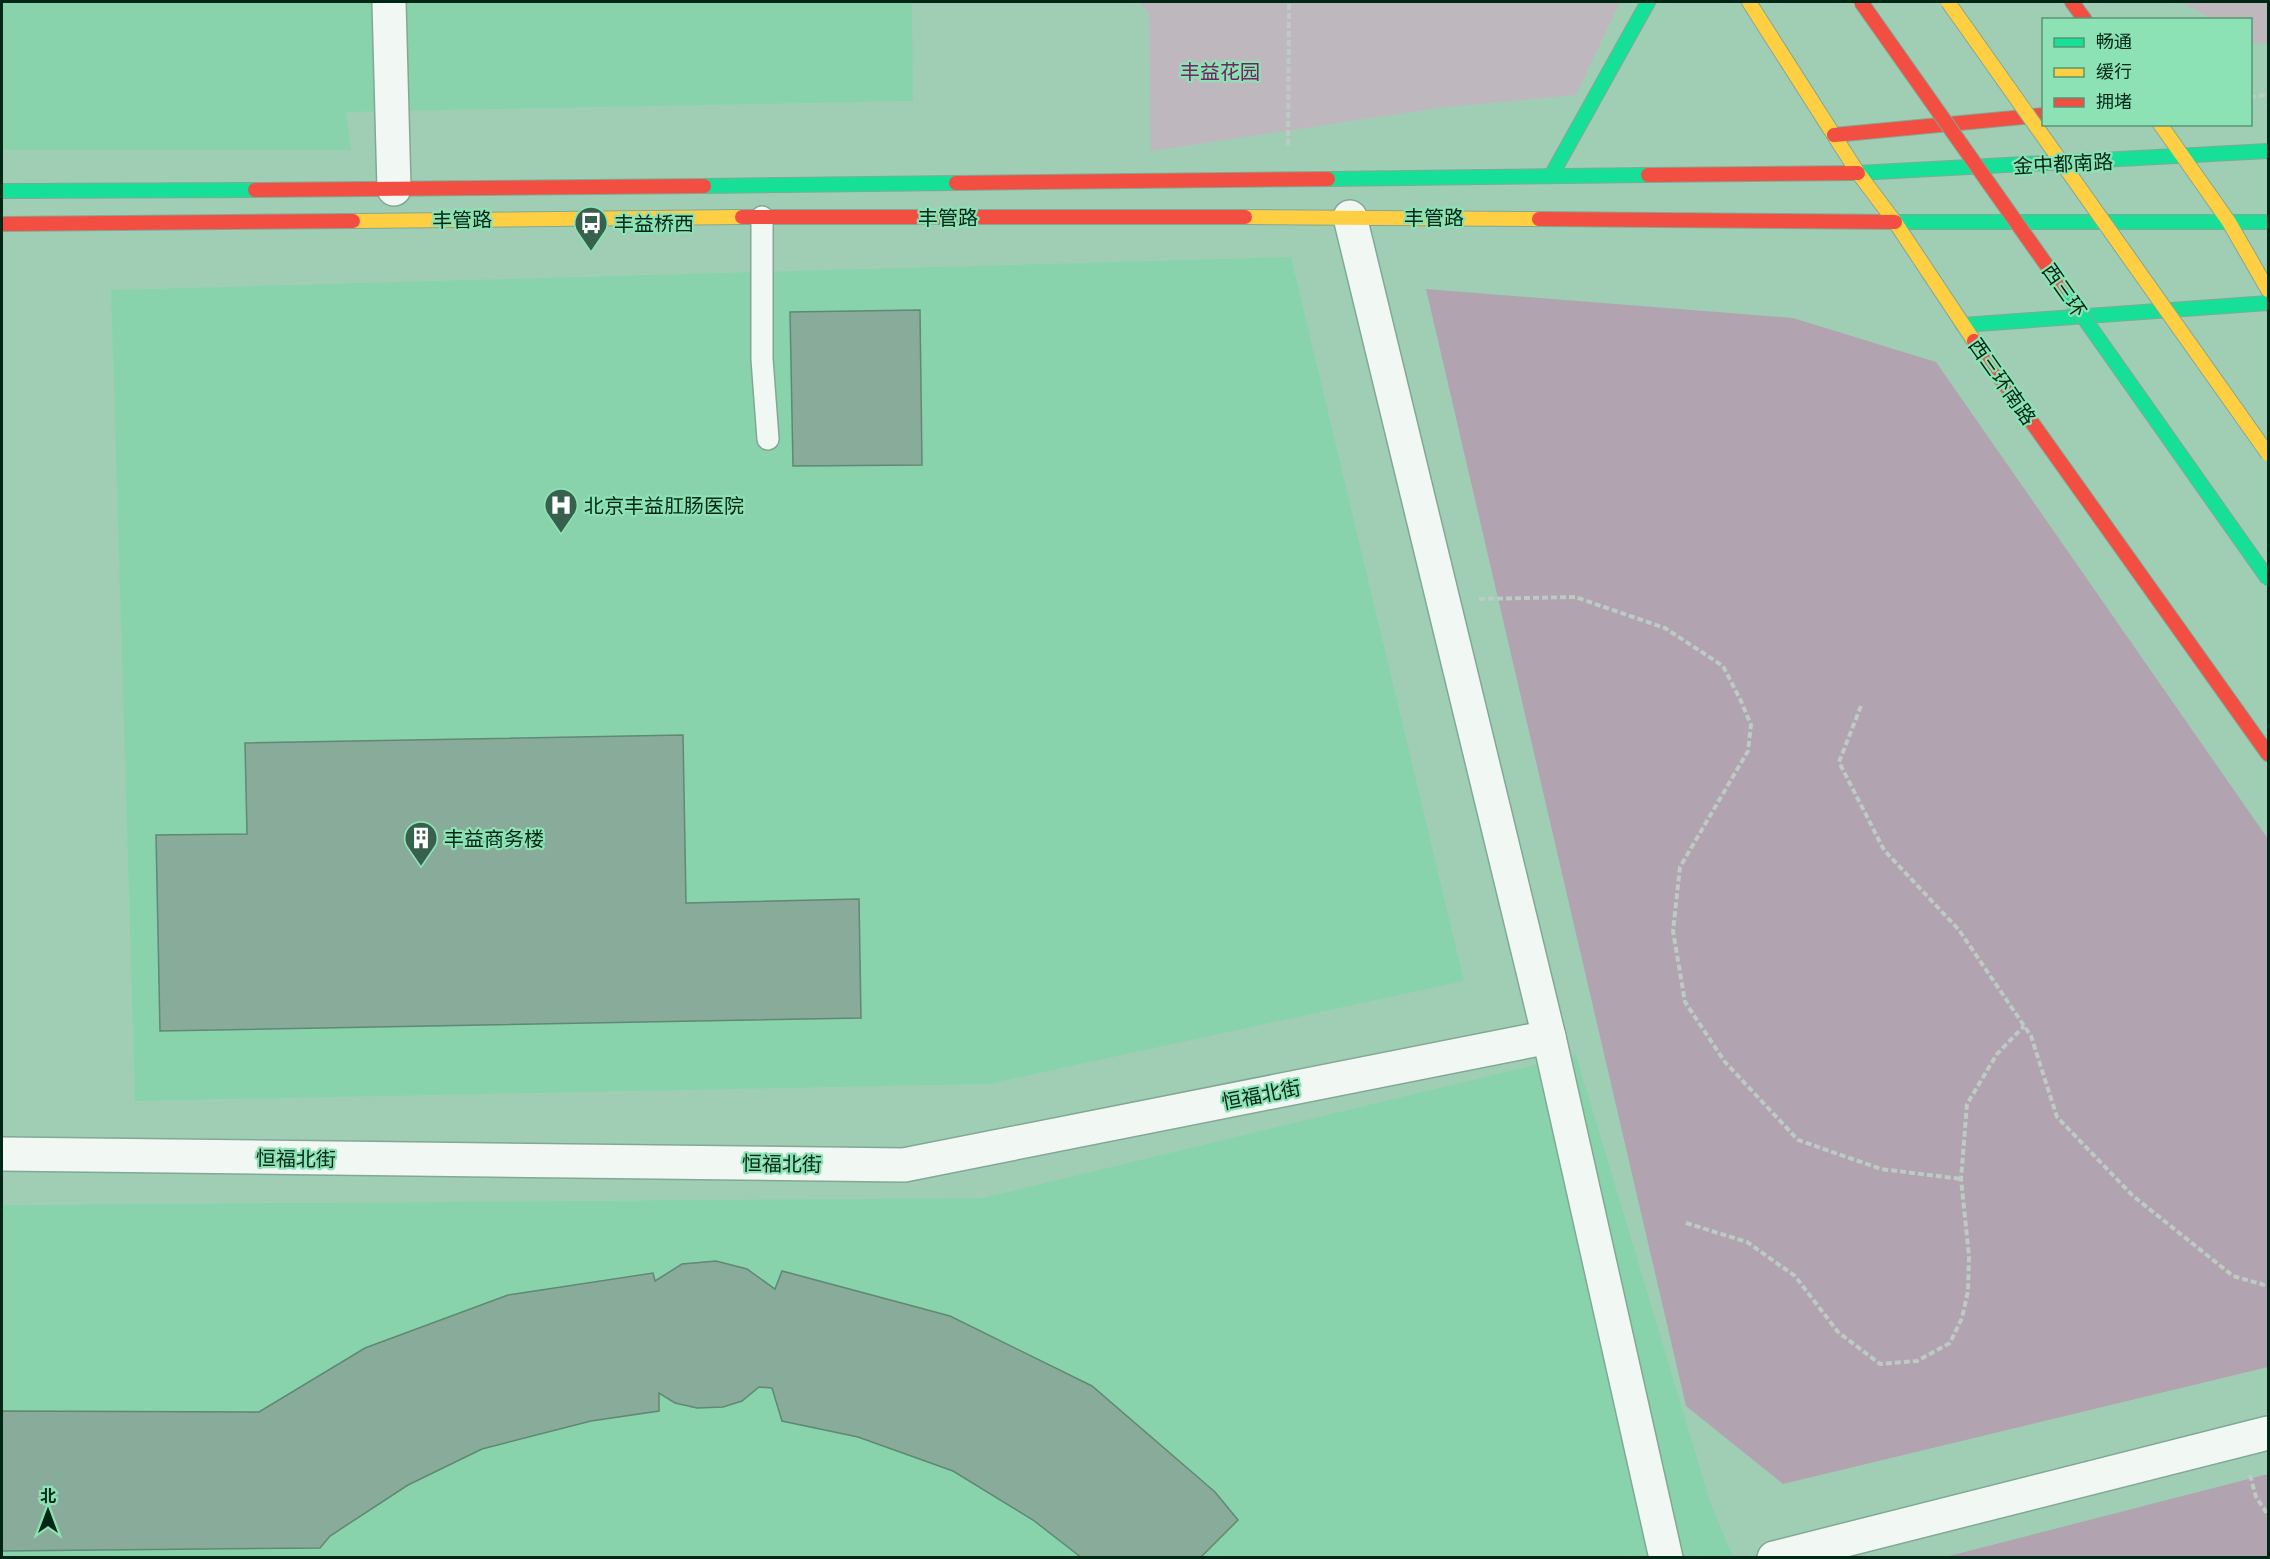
<svg xmlns="http://www.w3.org/2000/svg" width="2270" height="1559" viewBox="0 0 2270 1559" font-family="Barlow,'Noto Sans SC',sans-serif">
<style>
.built{fill:#89d3ac}
.green{fill:#beb8be}
.forest{fill:#b1a3af}
.building{fill:#89ac9a;stroke:#5f8875;stroke-width:1.5}
.lines{fill:none;stroke-linecap:round;stroke-linejoin:round}
.lane-casing{stroke:#82a894;stroke-width:24}
.street-casing{stroke:#82a894;stroke-width:36}
.fast-casing{stroke:#82a894;stroke-width:16}
.slow-casing{stroke:#82a894;stroke-width:16}
.jam-casing{stroke:#82a894;stroke-width:16}
.path{stroke:#bccbc3;stroke-width:4;stroke-dasharray:6 3;stroke-linecap:butt}
.lane{stroke:#f1f8f4;stroke-width:21}
.street{stroke:#f1f8f4;stroke-width:33}
.fast{stroke:#16e098;stroke-width:14}
.slow{stroke:#ffcf43;stroke-width:14}
.jam{stroke:#f24e42;stroke-width:14}
.fast-bridge-casing{stroke:#82a894;stroke-width:16;stroke-linecap:butt}
.slow-bridge-casing{stroke:#82a894;stroke-width:16;stroke-linecap:butt}
.jam-bridge-casing{stroke:#82a894;stroke-width:16;stroke-linecap:butt}
.fast-bridge{stroke:#16e098;stroke-width:14}
.slow-bridge{stroke:#ffcf43;stroke-width:14}
.jam-bridge{stroke:#f24e42;stroke-width:14}
.labels{text-anchor:middle;dominant-baseline:central;stroke-width:4.5;stroke-linejoin:round;paint-order:stroke}
.park-label{font-size:20px;fill:#71255d;stroke:#8ce2b4}
.street-label{font-size:20px;fill:#002615;stroke:#8ce2b4}
.poi-label{font-size:20px;fill:#002615;stroke:#8ce2b4;text-anchor:start}
</style>
<rect width="100%" height="100%" fill="#a0ceb5"/>
<g class="built">
<polygon points="2,2 912,2 913,101 346,112 351,150 2,150"/>
<polygon points="1291,257 1464,981 988,1084 135,1101 111,290"/>
<polygon points="1576,1055 1710,1502 1733,1557 2,1557 2,1205 983,1198"/>
</g>
<g class="green">
<polygon points="1139,2 1620,2 1576,95 1439,108 1151,151 1149,14"/>
<polygon points="2181,2 2268,2 2268,43 2254,44 2251,42 2250,20 2212,19"/>
</g>
<g class="forest">
<polygon points="1426,289 1793,318 1936,362 2268,839 2268,1367 1783,1484 1686,1406"/>
<polygon points="2268,1474 2268,1557 1945,1557"/>
</g>
<g class="building">
<polygon points="920,310 922,465 793,466 790,312"/>
<polygon points="683,735 686,903 859,899 861,1018 160,1031 156,835 247,834 245,743"/>
<polygon points="716,1261 747,1269 775,1289 782,1271 950,1316 1092,1386 1215,1492 1238,1520 1200,1558 1082,1558 1033,1520 953,1471 858,1437 782,1421 772,1388 759,1387 742,1401 723,1407 697,1408 675,1403 659,1393 659,1411 591,1421 482,1449 408,1485 330,1536 320,1548 2,1551 2,1411 259,1412 365,1348 508,1295 653,1273 655,1281 682,1264"/>
</g>
<g class="lines">
<g class="lane-casing">
<polyline id="lane" points="762,217 762,359 768,439"/>
</g>
<g class="street-casing">
<g id="street">
<polyline points="389,2 394,189"/>
<polyline points="1350,217 1549,1037 1666,1558"/>
<polyline points="2,1154 904,1165 1549,1037"/>
<polyline points="1774,1558 2268,1433"/>
</g>
</g>
<g class="fast-casing">
<g id="fast">
<polyline points="1858,173 2268,151"/>
<polyline points="1551,176 1648,2"/>
<polyline points="1328,179 1648,175"/>
<polyline points="704,186 956,183"/>
<polyline points="2,191 255,190"/>
<polyline points="1895,222 2268,222"/>
<polyline points="1963,325 2268,303"/>
</g>
</g>
<g class="slow-casing">
<g id="slow">
<polyline points="1749,2 1858,173 1895,222 1974,341"/>
<polyline points="2160,124 2229,222 2268,290"/>
<polyline points="1245,217 1539,219"/>
<polyline points="353,221 742,217"/>
</g>
</g>
<g class="jam-casing">
<g id="jam">
<polyline points="2072,2 2085,20"/>
<polyline points="1834,135 2044,115"/>
<polyline points="1648,175 1858,173"/>
<polyline points="956,183 1328,179"/>
<polyline points="255,190 704,186"/>
<polyline points="742,217 1245,217"/>
<polyline points="1539,219 1895,222"/>
<polyline points="2,224 353,221"/>
<polyline points="1974,341 2268,754"/>
</g>
</g>
<g class="path">
<polyline points="2250,97 2268,95"/>
<polyline points="1288,145 1289,2"/>
<polyline points="1479,599 1575,597 1665,628 1723,666 1741,701 1751,725 1748,751 1680,867 1673,931 1685,1002 1725,1062 1798,1140 1881,1169 1961,1179"/>
<polyline points="1861,706 1839,762 1884,850 1959,930 2031,1036 2057,1117 2133,1196 2233,1276 2268,1286"/>
<polyline points="1686,1223 1747,1242 1795,1276 1838,1332 1880,1364 1917,1361 1950,1343 1962,1318 1968,1291 1969,1256 1961,1179 1967,1104 1997,1054 2024,1026"/>
<polyline points="2250,1475 2256,1497 2268,1515"/>
</g>
<use href="#lane" class="lane"/>
<use href="#street" class="street"/>
<use href="#fast" class="fast"/>
<use href="#slow" class="slow"/>
<use href="#jam" class="jam"/>
<g class="fast-bridge-casing">
<polyline id="fast-bridge" points="2062,287 2268,579"/>
</g>
<g class="slow-bridge-casing">
<polyline id="slow-bridge" points="1948,2 2268,454"/>
</g>
<g class="jam-bridge-casing">
<polyline id="jam-bridge" points="1861,2 2062,287"/>
</g>
<use href="#fast-bridge" class="fast-bridge"/>
<use href="#slow-bridge" class="slow-bridge"/>
<use href="#jam-bridge" class="jam-bridge"/>
</g>
<defs>
<g id="bus-pin" transform="scale(1.725)"><path d="M0 17L-7.5 6A9.5 9.5 0 1 1 7.5 6Z" fill="#38614d" stroke="#8ce2b4"/><path d="M-5-6H5V4H4V6H2V4H-2V6H-4V4H-5ZM-3.5-4V0h7V-4ZM-3.5 1.2v1.5H-2V1.2ZM2 1.2v1.5H3.5V1.2Z" fill="#fff"/></g>
<g id="hospital-pin" transform="scale(1.725)"><path d="M0 17L-7.5 6A9.5 9.5 0 1 1 7.5 6Z" fill="#38614d" stroke="#8ce2b4"/><path d="M-5-5h3v3.5h4V-5h3V5h-3V1.5h-4V5h-3Z" fill="#fff"/></g>
<g id="building-pin" transform="scale(1.725)"><path d="M0 17L-7.5 6A9.5 9.5 0 1 1 7.5 6Z" fill="#38614d" stroke="#8ce2b4"/><path d="M-4-6H4V6H1V3H-1V6H-4ZM-2.5-4.3h1.7v1.8h-1.7ZM.8-4.3h1.7v1.8H.8ZM-2.5-1h1.7V.8h-1.7ZM.8-1h1.7V.8H.8Z" fill="#fff"/></g>
</defs>
<g fill-rule="evenodd">
<use href="#bus-pin" x="591" y="223"/>
<use href="#hospital-pin" x="561" y="505"/>
<use href="#building-pin" x="421" y="838"/>
</g>
<g class="labels">
<g class="park-label">
<text x="1220" y="71">丰益花园</text>
</g>
<g class="street-label">
<text transform="translate(2063 163) rotate(-3)">金中都南路</text>
<text x="948" y="217">丰管路</text>
<text x="1434" y="217">丰管路</text>
<text transform="translate(462 219) rotate(-1)">丰管路</text>
<text transform="translate(2065 290) rotate(55)">西三环</text>
<text transform="translate(2003 381) rotate(55)">西三环南路</text>
<text transform="translate(1261 1094) rotate(-11)">恒福北街</text>
<text transform="translate(296 1158) rotate(1)">恒福北街</text>
<text transform="translate(782 1163) rotate(1)">恒福北街</text>
</g>
<g class="poi-label">
<text x="614" y="223">丰益桥西</text>
<text x="584" y="505">北京丰益肛肠医院</text>
<text x="444" y="838">丰益商务楼</text>
</g>
</g>
<rect width="2270" height="1559" fill="none" stroke="#002615" stroke-width="6"/>
<rect x="2042" y="18" width="210" height="108" fill="#8ce2b4" stroke="#549774" stroke-width="1.5"/>
<rect x="2054" y="38" width="30" height="9" fill="#16e098" stroke="#549774" stroke-width="1.5"/>
<text x="2096" y="48" font-size="18" fill="#002615">畅通</text>
<rect x="2054" y="68" width="30" height="9" fill="#ffcf43" stroke="#549774" stroke-width="1.5"/>
<text x="2096" y="78" font-size="18" fill="#002615">缓行</text>
<rect x="2054" y="98" width="30" height="9" fill="#f24e42" stroke="#549774" stroke-width="1.5"/>
<text x="2096" y="108" font-size="18" fill="#002615">拥堵</text>
<g transform="translate(48 1511)" stroke="#8ce2b4" stroke-width="4.5" paint-order="stroke">
<path d="M0-4.5L10 22L0 15L-10 22Z" fill="#002615"/>
<text y="-9" font-size="16" font-weight="bold" text-anchor="middle" fill="#002615">北</text>
</g>
</svg>
